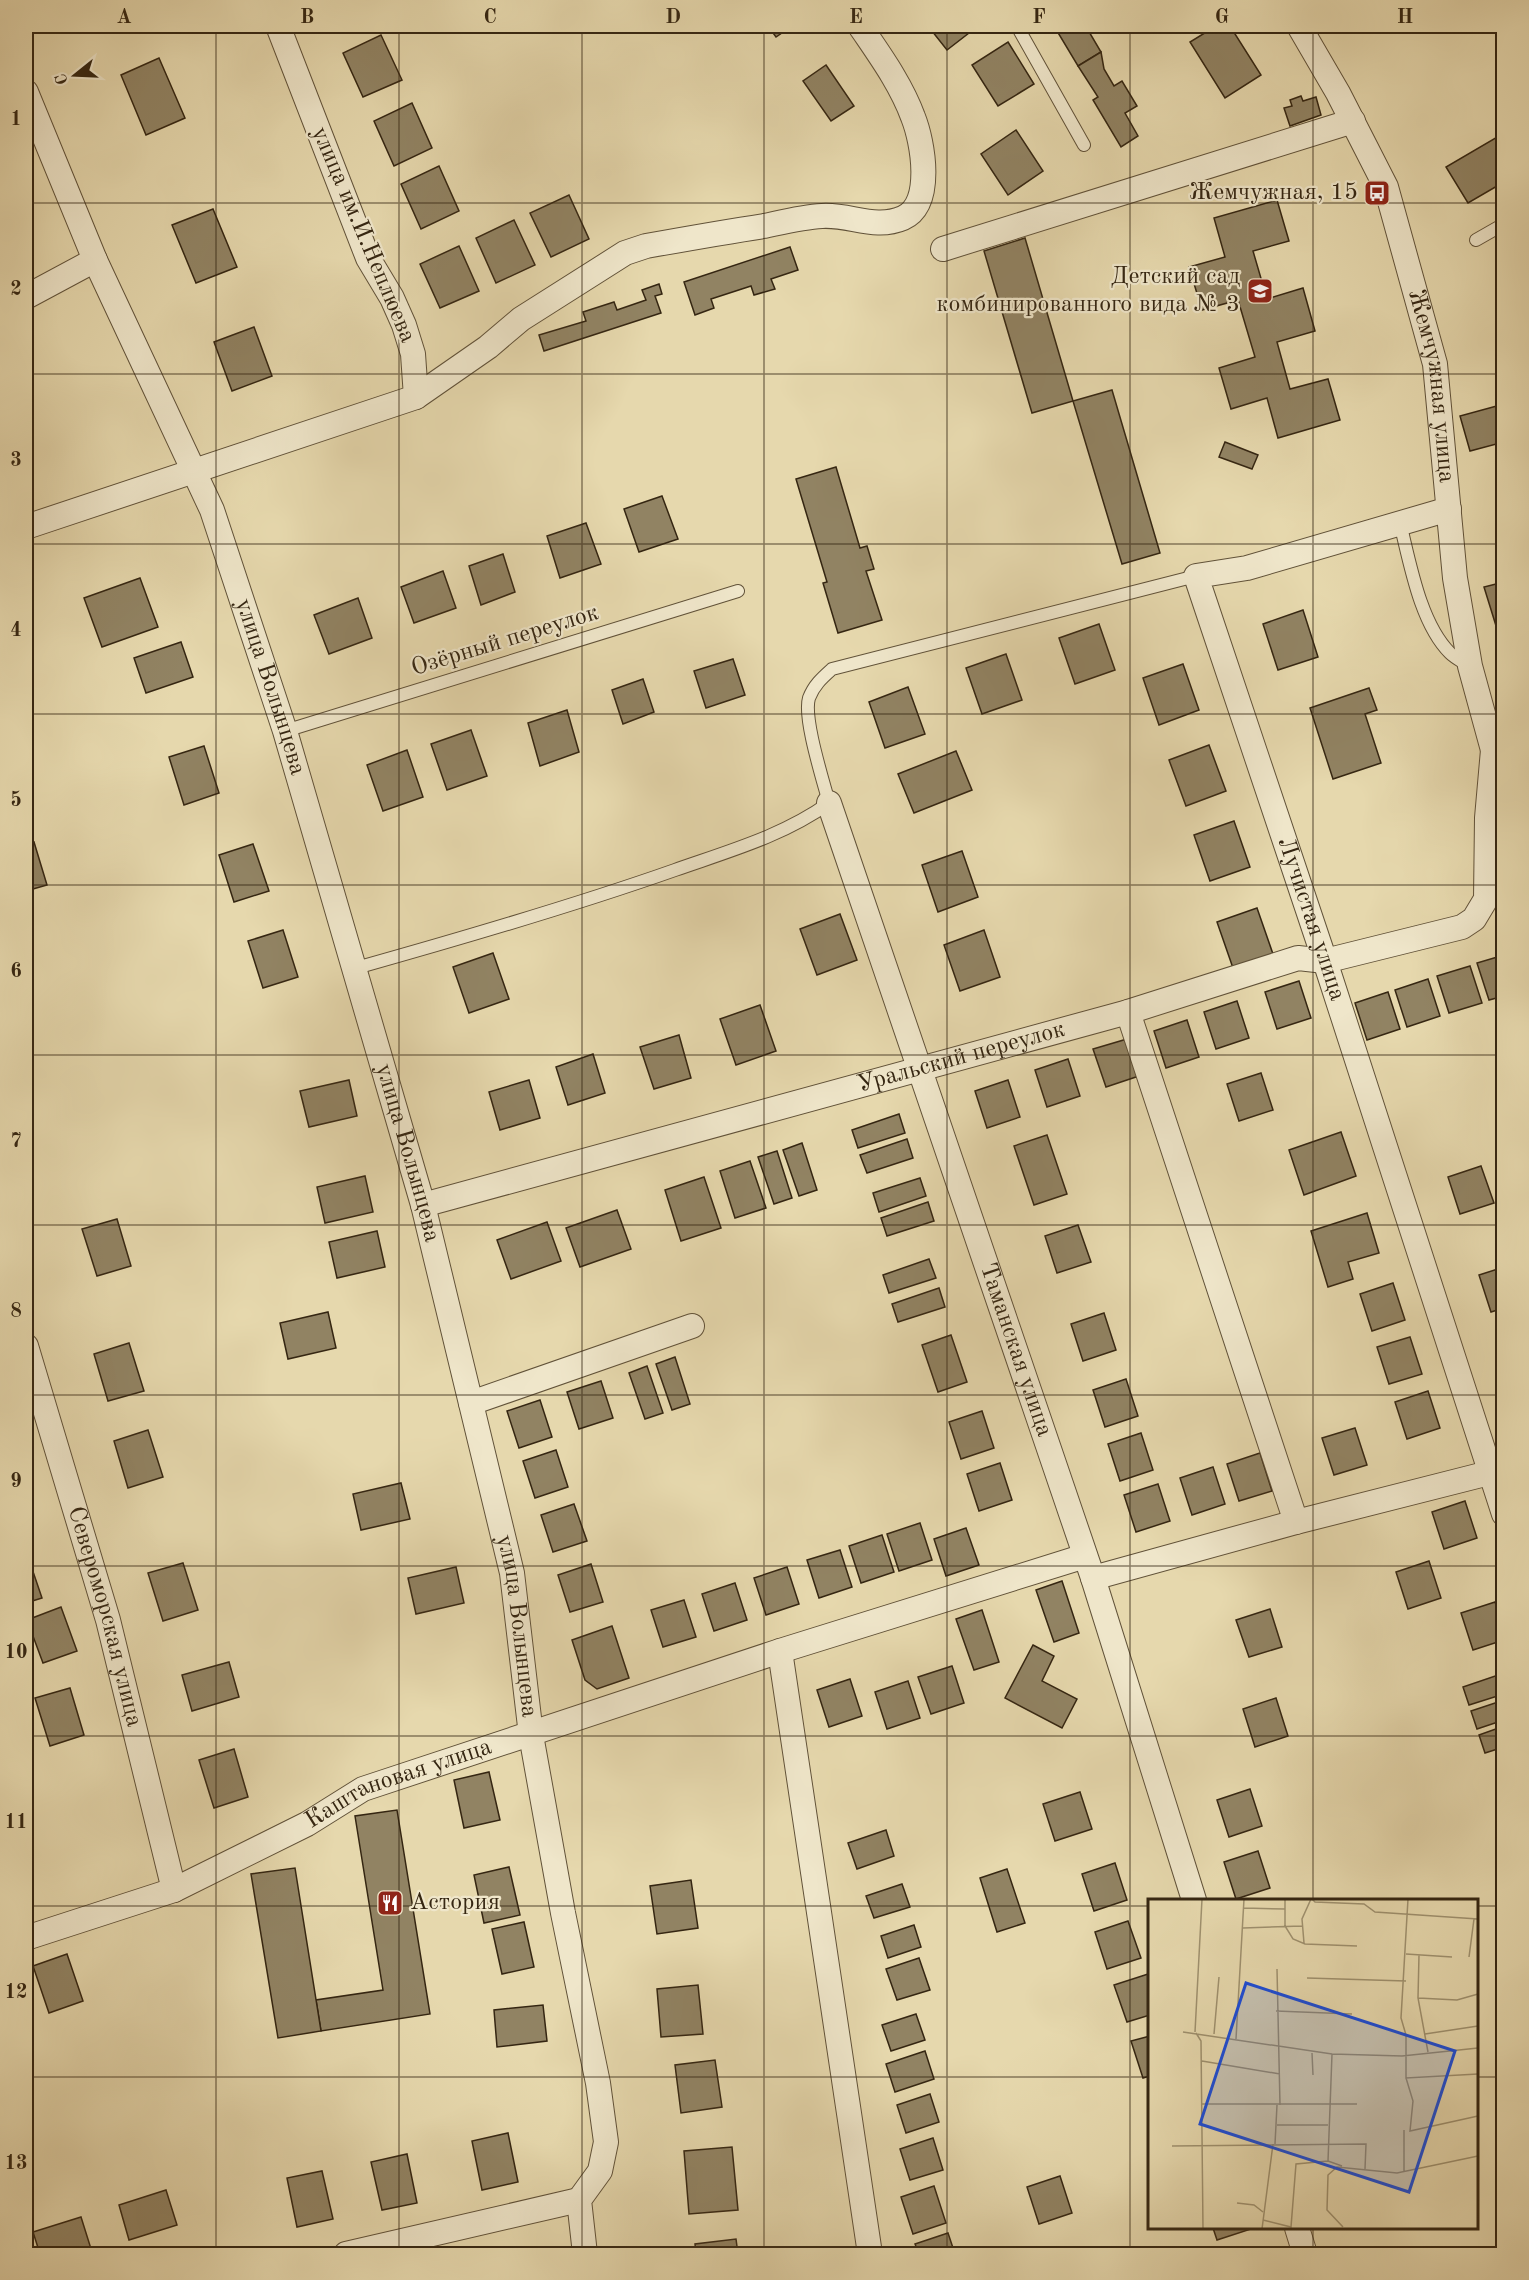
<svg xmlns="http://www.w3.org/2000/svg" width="1529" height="2280" viewBox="0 0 1529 2280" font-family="'Old Standard TT',serif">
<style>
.building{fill:#918363;stroke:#352612;stroke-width:1.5}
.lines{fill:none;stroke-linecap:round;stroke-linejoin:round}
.service-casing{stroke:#615239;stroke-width:14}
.minor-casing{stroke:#615239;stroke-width:26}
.service{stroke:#efe6ca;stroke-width:12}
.minor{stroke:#efe6ca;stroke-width:24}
.grid{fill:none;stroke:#352612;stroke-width:1.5;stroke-opacity:0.55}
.labels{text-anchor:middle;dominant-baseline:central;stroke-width:4.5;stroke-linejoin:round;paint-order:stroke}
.poi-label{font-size:24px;fill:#352612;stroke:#efe6ca;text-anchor:end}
.street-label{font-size:24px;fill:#352612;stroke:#efe6ca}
.inset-road{fill:none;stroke:#9f916f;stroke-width:1.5}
.view{fill:#1d4ed8;fill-opacity:0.15;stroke:#1d4ed8;stroke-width:3}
.inset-edge{fill:none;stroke:#352612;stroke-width:3}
.neatline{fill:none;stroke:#352612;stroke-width:2}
.grid-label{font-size:20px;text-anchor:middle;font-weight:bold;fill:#352612}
</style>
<rect width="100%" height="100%" fill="#e6d8ad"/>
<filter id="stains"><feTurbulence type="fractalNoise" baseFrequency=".00333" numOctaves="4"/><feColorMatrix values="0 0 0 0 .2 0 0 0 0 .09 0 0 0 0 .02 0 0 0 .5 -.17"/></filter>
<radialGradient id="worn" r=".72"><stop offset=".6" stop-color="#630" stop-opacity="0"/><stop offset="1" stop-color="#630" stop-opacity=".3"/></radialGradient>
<g class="building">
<polygon points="768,26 792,26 776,37"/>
<polygon points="928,26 978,26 947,50"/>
<polygon points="1054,26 1096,26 1088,30 1101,52 1078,66"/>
<polygon points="1216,26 1230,26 1261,75 1225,98 1190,42"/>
<polygon points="381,35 402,80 363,97 343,53"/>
<polygon points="1008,42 1034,84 998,106 972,65"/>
<polygon points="1101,52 1104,69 1114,86 1122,81 1137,106 1125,113 1138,136 1121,147 1093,100 1098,97 1078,66"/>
<polygon points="159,58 185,118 146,135 121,75"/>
<polygon points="826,65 854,106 831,121 803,81"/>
<polygon points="1301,96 1303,101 1316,97 1321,115 1290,126 1284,108 1292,106 1290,100"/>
<polygon points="412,103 432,148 394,166 374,121"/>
<polygon points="1016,130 1043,171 1008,195 981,154"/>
<polygon points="1504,133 1504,182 1468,203 1446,167"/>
<polygon points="439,166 459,211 421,229 401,184"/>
<polygon points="569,195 589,239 551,257 530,213"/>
<polygon points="1277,200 1289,241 1253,251 1267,299 1303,288 1315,331 1277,342 1290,389 1328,379 1340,420 1278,438 1267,398 1231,409 1219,368 1255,357 1238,300 1202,310 1189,267 1225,257 1214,218"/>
<polygon points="213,209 237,267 196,283 172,225"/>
<polygon points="514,220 535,265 496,283 476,238"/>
<polygon points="1025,238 1073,401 1032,413 984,251"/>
<polygon points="459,246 479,291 440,308 420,264"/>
<polygon points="790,247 798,270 771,279 775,289 754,295 751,286 711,299 714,308 695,315 684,282"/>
<polygon points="659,284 662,294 655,296 661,313 544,351 539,335 586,321 583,312 614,302 617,310 646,300 642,290"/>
<polygon points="254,327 272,376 232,391 214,342"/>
<polygon points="1112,390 1160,553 1122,564 1073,401"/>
<polygon points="1504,404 1504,442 1470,451 1460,416"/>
<polygon points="1225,442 1258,455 1252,469 1219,457"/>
<polygon points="836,467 860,548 867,546 874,569 866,571 882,620 838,633 823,583 827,582 796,479"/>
<polygon points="662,496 678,539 639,552 624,509"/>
<polygon points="586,523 601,564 560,578 547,536"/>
<polygon points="503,554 515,592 481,605 469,566"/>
<polygon points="443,571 456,608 414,623 401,587"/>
<polygon points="140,578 158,627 102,647 84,598"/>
<polygon points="1504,582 1504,627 1497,629 1484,587"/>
<polygon points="358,598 372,638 329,654 314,615"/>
<polygon points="1303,610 1318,657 1278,670 1263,624"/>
<polygon points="1099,624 1115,670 1075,684 1059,638"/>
<polygon points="181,642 193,677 146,693 134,658"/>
<polygon points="1006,654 1022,700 982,714 966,668"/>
<polygon points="733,659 745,695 706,708 694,671"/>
<polygon points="1183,664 1199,710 1159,725 1143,678"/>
<polygon points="643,679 654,712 623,724 612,690"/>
<polygon points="908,687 925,734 885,748 869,702"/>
<polygon points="1369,688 1377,710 1365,714 1381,763 1333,779 1310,708"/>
<polygon points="567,710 579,752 540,766 528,723"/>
<polygon points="471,730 487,776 447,790 431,744"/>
<polygon points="1209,745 1226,791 1186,806 1169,760"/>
<polygon points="204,746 219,793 184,805 169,757"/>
<polygon points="407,750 423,797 383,811 367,765"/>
<polygon points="956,751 972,790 914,813 898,774"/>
<polygon points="1234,821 1250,867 1210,881 1194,835"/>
<polygon points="34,842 47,885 26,891 26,844"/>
<polygon points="253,844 269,891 234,902 219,855"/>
<polygon points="962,851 978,897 938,912 922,865"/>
<polygon points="1257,908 1273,954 1233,968 1217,922"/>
<polygon points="840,914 857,960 817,975 800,929"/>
<polygon points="283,930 298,977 263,988 248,941"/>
<polygon points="984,930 1000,977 960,991 944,945"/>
<polygon points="493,953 509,999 469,1013 453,967"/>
<polygon points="1504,955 1504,996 1489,1000 1477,963"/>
<polygon points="1470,966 1482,1003 1449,1013 1437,976"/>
<polygon points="1428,979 1440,1016 1407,1027 1395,990"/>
<polygon points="1299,981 1311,1018 1277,1029 1265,992"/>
<polygon points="1388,992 1400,1029 1367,1040 1355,1003"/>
<polygon points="1237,1001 1249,1038 1216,1049 1204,1012"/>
<polygon points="760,1005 776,1051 736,1065 720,1019"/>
<polygon points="1187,1020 1199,1057 1166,1068 1154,1031"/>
<polygon points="679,1035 691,1078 654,1089 640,1047"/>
<polygon points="1127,1039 1139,1076 1106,1087 1093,1049"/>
<polygon points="593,1054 605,1093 568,1105 556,1067"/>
<polygon points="1068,1059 1080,1096 1047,1107 1035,1070"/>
<polygon points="1261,1073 1273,1110 1239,1121 1227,1084"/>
<polygon points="349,1080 357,1116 309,1127 300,1091"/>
<polygon points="529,1080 540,1118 500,1130 489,1092"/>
<polygon points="1008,1080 1020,1117 987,1128 975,1091"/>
<polygon points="899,1114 905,1133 858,1148 852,1130"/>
<polygon points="1341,1132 1356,1176 1304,1195 1289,1150"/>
<polygon points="1047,1135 1067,1194 1034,1205 1014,1146"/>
<polygon points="907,1139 913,1158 867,1173 860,1155"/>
<polygon points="802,1143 817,1190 799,1196 783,1150"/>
<polygon points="777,1151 792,1198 774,1204 758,1157"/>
<polygon points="750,1161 766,1208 735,1218 720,1171"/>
<polygon points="1481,1166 1494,1203 1460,1214 1448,1177"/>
<polygon points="365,1176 373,1212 325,1223 317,1187"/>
<polygon points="704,1177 721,1228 681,1241 665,1190"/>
<polygon points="920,1178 926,1196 879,1212 873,1193"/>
<polygon points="928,1202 934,1221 887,1236 881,1218"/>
<polygon points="617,1210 631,1249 580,1267 566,1228"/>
<polygon points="1367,1213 1379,1253 1348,1262 1353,1279 1328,1287 1311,1231"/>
<polygon points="117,1219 131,1266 97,1276 82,1229"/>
<polygon points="547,1222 561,1261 511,1279 497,1240"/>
<polygon points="1078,1225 1091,1262 1057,1273 1045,1236"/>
<polygon points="377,1231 385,1267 337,1278 329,1242"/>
<polygon points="929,1259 936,1278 889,1293 883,1275"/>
<polygon points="1504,1267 1504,1308 1491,1312 1479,1275"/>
<polygon points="1393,1283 1405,1320 1372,1331 1360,1294"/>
<polygon points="939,1288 945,1307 898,1322 892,1304"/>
<polygon points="328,1312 336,1348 288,1359 280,1323"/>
<polygon points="1104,1313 1116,1350 1083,1361 1071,1324"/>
<polygon points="951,1335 967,1382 938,1392 922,1345"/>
<polygon points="1410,1337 1422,1374 1389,1384 1377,1347"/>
<polygon points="129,1343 144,1391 108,1401 94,1354"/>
<polygon points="675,1357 690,1404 672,1410 656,1364"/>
<polygon points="647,1366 663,1413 645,1419 629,1373"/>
<polygon points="1126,1379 1138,1416 1105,1427 1093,1390"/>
<polygon points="601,1381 613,1418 579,1429 567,1392"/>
<polygon points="1428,1391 1440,1428 1407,1439 1395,1402"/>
<polygon points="540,1400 552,1437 519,1448 507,1411"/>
<polygon points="982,1411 994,1448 961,1459 949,1422"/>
<polygon points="1355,1428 1367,1465 1334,1475 1322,1438"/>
<polygon points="148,1430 163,1477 128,1488 114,1441"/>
<polygon points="1141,1433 1153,1470 1120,1481 1108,1444"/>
<polygon points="556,1450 568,1487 535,1498 523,1461"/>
<polygon points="1260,1453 1272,1491 1239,1501 1227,1464"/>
<polygon points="1000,1463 1012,1500 979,1511 967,1474"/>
<polygon points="1213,1467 1225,1504 1192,1515 1180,1478"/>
<polygon points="401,1483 410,1519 361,1530 353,1494"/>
<polygon points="1158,1484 1170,1521 1136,1532 1124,1495"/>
<polygon points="1465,1501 1477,1538 1444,1549 1432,1512"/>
<polygon points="574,1504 587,1541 553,1552 541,1515"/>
<polygon points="920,1523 932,1560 899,1571 887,1534"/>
<polygon points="966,1528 979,1565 946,1576 934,1539"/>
<polygon points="882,1535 894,1572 861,1583 849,1546"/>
<polygon points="840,1550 852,1587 819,1598 807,1560"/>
<polygon points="26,1551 42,1598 26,1603"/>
<polygon points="1429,1561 1441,1598 1408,1609 1396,1572"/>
<polygon points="183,1563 198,1610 163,1621 148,1573"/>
<polygon points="591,1564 603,1602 570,1612 558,1575"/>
<polygon points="456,1567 464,1603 416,1614 408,1578"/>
<polygon points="787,1567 799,1604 766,1615 754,1578"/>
<polygon points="1062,1581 1079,1633 1054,1642 1036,1590"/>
<polygon points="735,1583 747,1620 714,1631 702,1594"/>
<polygon points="684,1600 696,1637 663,1647 651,1610"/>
<polygon points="1495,1602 1504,1629 1504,1640 1473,1650 1461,1613"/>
<polygon points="61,1607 77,1651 43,1663 27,1620"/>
<polygon points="1270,1609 1282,1647 1249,1657 1236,1620"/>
<polygon points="982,1610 999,1662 974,1670 956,1619"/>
<polygon points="612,1626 629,1678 597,1689 585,1680 572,1640"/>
<polygon points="1033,1645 1054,1656 1042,1681 1077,1699 1062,1728 1005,1698"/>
<polygon points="229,1662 239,1697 192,1711 182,1675"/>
<polygon points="952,1666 964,1703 931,1714 918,1677"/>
<polygon points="1504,1673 1504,1694 1469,1705 1463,1687"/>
<polygon points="850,1679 862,1716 829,1727 817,1690"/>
<polygon points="908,1681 920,1718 887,1729 875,1692"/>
<polygon points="70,1688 84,1735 50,1746 35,1698"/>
<polygon points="1276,1698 1288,1736 1255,1747 1243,1709"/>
<polygon points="1504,1700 1504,1720 1477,1729 1471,1711"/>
<polygon points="1504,1726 1504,1747 1485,1753 1479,1735"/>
<polygon points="234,1749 248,1797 214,1808 199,1760"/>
<polygon points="489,1772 500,1820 464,1828 454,1780"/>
<polygon points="1250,1789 1262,1826 1229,1837 1217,1800"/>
<polygon points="1080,1792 1092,1829 1055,1841 1043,1804"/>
<polygon points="397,1810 430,2014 321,2031 316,2000 383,1990 355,1816"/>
<polygon points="886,1830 894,1856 857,1869 848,1843"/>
<polygon points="1258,1851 1270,1888 1236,1899 1224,1862"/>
<polygon points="1115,1863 1127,1900 1094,1911 1082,1874"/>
<polygon points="509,1867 520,1915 484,1923 474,1875"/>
<polygon points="295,1868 321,2031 278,2038 251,1874"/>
<polygon points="1007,1869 1025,1923 997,1932 980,1878"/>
<polygon points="691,1880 698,1928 657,1934 650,1886"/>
<polygon points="902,1884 910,1907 874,1918 866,1896"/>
<polygon points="1128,1921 1141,1958 1107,1969 1095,1932"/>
<polygon points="524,1922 534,1967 502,1974 492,1929"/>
<polygon points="914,1925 921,1947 888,1958 881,1936"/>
<polygon points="67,1954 83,2001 49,2013 33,1966"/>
<polygon points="919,1958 930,1990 897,2000 886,1969"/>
<polygon points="1148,1974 1150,2015 1127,2022 1114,1985"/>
<polygon points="698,1985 703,2034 661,2037 657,1989"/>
<polygon points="543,2005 547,2041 497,2047 494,2010"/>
<polygon points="916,2014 925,2040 891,2051 882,2025"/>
<polygon points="1150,2036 1150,2076 1143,2078 1131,2041"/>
<polygon points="925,2051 934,2079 895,2092 886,2064"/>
<polygon points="715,2060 722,2107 681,2113 675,2065"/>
<polygon points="930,2094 939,2122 906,2133 897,2105"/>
<polygon points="508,2133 518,2182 482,2190 472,2141"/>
<polygon points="933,2138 943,2170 910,2180 900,2149"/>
<polygon points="732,2147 738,2210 689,2214 684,2151"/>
<polygon points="407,2154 417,2203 382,2210 371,2162"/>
<polygon points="322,2171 333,2219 297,2227 287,2178"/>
<polygon points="1060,2176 1072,2213 1039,2224 1027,2187"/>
<polygon points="934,2186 946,2223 913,2234 901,2197"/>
<polygon points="166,2190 177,2225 129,2240 119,2205"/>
<polygon points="81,2217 92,2252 40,2254 33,2232"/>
<polygon points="1213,2228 1250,2228 1251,2229 1217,2240"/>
<polygon points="948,2233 955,2254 919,2254 915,2244"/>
<polygon points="736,2239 738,2254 696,2254 695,2244"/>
</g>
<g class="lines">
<g class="service-casing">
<g id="service">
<polyline points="1017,26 1084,145"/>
<polyline points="1476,240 1504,224"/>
<path d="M1400,523C1410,563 1420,623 1450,653C1455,658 1463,662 1469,666"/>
<polyline points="285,731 738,591"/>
<path d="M356,968C463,938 570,907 675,870C729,851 783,836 829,803C823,780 803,718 809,698C814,685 822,678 832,669L1196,576"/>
</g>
</g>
<g class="minor-casing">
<g id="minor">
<path id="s1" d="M1299,26L1338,93L1386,187L1435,364L1455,578L1470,666L1493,750L1502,764"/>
<path id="s2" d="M26,92L95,260L212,510L285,731L423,1205L512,1573L531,1735L563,1913L598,2083L606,2142L600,2171L579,2200L585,2254"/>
<polyline points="943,249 1353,121"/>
<polyline points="26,297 95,260"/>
<path d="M416,397L488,347L521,319L625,253L646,246C685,239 724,232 764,226C783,222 803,217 822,216C850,214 875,230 903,218C934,204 923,142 913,117C901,84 879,54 860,26"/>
<path id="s3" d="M1449,509L1247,568L1196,576L1325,961L1504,1514"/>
<polyline points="26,527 416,397 413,354 404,325 392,298 368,258 278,26"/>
<path id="s4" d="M829,803L1093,1578L1194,1900"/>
<polyline points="1128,1012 1296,1522"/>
<path id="s5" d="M423,1205L1128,1012L1298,958L1325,961L1462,927L1474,919L1486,899L1487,818L1493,750"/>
<path id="s6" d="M26,1346L108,1620L174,1890"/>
<polyline points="471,1403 692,1326"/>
<polyline points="1093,1578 1296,1522 1489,1473"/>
<polyline points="780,1651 870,2254"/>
<path id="s7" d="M26,1938L174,1890L307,1824L363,1789L780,1651L1085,1556"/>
<polyline points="1297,2228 1305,2254"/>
<polyline points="346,2254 579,2200"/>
</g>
</g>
<use href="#service" class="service"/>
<use href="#minor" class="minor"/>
</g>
<path class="grid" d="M216,26V2254M399,26V2254M582,26V2254M764,26V2254M947,26V2254M1130,26V2254M1313,26V1900M26,203H1504M26,374H1504M26,544H1504M26,714H1504M26,885H1504M26,1055H1504M26,1225H1504M26,1395H1504M26,1566H1504M26,1736H1504M26,1906H1150M1476,1906H1504M26,2077H1150M1476,2077H1504M1313,2228V2254"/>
<defs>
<g id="bus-square" transform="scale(1.35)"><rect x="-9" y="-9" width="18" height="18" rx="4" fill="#8f2418" stroke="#efe6ca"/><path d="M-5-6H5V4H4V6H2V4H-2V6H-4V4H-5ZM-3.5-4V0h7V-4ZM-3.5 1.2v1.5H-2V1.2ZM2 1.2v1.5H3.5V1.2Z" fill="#fff"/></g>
<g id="school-square" transform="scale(1.35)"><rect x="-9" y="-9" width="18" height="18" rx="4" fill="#8f2418" stroke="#efe6ca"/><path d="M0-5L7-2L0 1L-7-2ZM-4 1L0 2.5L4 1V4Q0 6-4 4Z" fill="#fff"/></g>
<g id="restaurant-square" transform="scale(1.35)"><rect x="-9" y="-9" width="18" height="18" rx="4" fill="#8f2418" stroke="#efe6ca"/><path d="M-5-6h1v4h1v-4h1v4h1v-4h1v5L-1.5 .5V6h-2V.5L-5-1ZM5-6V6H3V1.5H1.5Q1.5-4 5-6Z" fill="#fff"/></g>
</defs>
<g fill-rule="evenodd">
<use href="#bus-square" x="1377" y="193"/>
<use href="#school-square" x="1260" y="291"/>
<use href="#restaurant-square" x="390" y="1903"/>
</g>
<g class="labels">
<g class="poi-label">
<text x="1358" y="193">Жемчужная, 15</text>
<text x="1240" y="277">Детский сад<tspan x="1240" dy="28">комбинированного вида № 3</tspan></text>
<text x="410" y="1903" text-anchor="start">Астория</text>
</g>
<g class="street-label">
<text transform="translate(363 235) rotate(67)">улица им.И.Неплюева</text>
<text stroke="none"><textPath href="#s1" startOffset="388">Жемчужная улица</textPath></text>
<text transform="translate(505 641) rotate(-17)">Озёрный переулок</text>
<text stroke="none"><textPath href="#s2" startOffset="644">улица Волынцева</textPath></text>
<text stroke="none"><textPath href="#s3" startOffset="624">Лучистая улица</textPath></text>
<text stroke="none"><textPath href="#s5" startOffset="558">Уральский переулок</textPath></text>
<text stroke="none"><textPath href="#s2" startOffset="1130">улица Волынцева</textPath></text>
<text stroke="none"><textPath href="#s4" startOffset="578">Таманская улица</textPath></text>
<text stroke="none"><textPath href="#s6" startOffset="282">Североморская улица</textPath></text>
<text stroke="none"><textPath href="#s2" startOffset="1616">улица Волынцева</textPath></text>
<text stroke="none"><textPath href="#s7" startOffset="405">Каштановая улица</textPath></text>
</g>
</g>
<g transform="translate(1148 1899)">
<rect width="330" height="330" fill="#e6d8ad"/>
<path class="inset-road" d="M137,0V27L145,40L157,45L209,47M164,0L167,3L216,5L227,13L330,20M260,0L253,119L258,136V179L330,175M96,9L137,10M95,29L154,27M156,44L154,20L163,0M258,55L304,58M271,56L270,99L280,153M321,58L326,20M129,70L132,206M159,79L258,82M270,99L309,101L330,95M128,112L204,115M35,133L184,155L254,157L330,149M47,133L54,0M48,134L53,142L55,330M66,135L71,78M277,135L330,127M88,140L96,0M164,154L165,176M54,162L132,175M258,179L265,202L262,232L330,217M54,205H209M129,226H180M127,245L129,206M24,247L218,245L217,270M180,262L184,155M256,273V231M89,304L106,306L115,313M115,321L143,328L148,265L180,262L194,267M195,328L179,311L180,276L189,268L249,274L330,257M114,330L125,245"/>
<path class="view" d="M98,84L307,152L261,293L52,225Z"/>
<rect width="330" height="330" class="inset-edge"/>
</g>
<rect width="1529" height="2280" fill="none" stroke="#e6d8ad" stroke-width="66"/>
<g transform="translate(75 75) rotate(252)" stroke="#efe6ca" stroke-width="4.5" paint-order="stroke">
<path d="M0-4.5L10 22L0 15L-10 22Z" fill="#352612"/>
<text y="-9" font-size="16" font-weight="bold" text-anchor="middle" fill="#352612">С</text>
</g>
<rect x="33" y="33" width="1463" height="2214" class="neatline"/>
<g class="grid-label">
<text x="124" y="23">A</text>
<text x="307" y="23">B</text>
<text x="490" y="23">C</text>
<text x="673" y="23">D</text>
<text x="856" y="23">E</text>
<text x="1039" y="23">F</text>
<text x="1222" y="23">G</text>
<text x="1405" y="23">H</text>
<text x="16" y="125">1</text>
<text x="16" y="295">2</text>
<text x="16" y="466">3</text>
<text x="16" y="636">4</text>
<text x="16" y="806">5</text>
<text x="16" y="977">6</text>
<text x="16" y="1147">7</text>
<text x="16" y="1317">8</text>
<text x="16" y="1487">9</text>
<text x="16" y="1658">10</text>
<text x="16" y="1828">11</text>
<text x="16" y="1998">12</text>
<text x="16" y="2169">13</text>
</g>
<rect width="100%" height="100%" filter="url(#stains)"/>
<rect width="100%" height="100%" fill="url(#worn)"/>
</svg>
